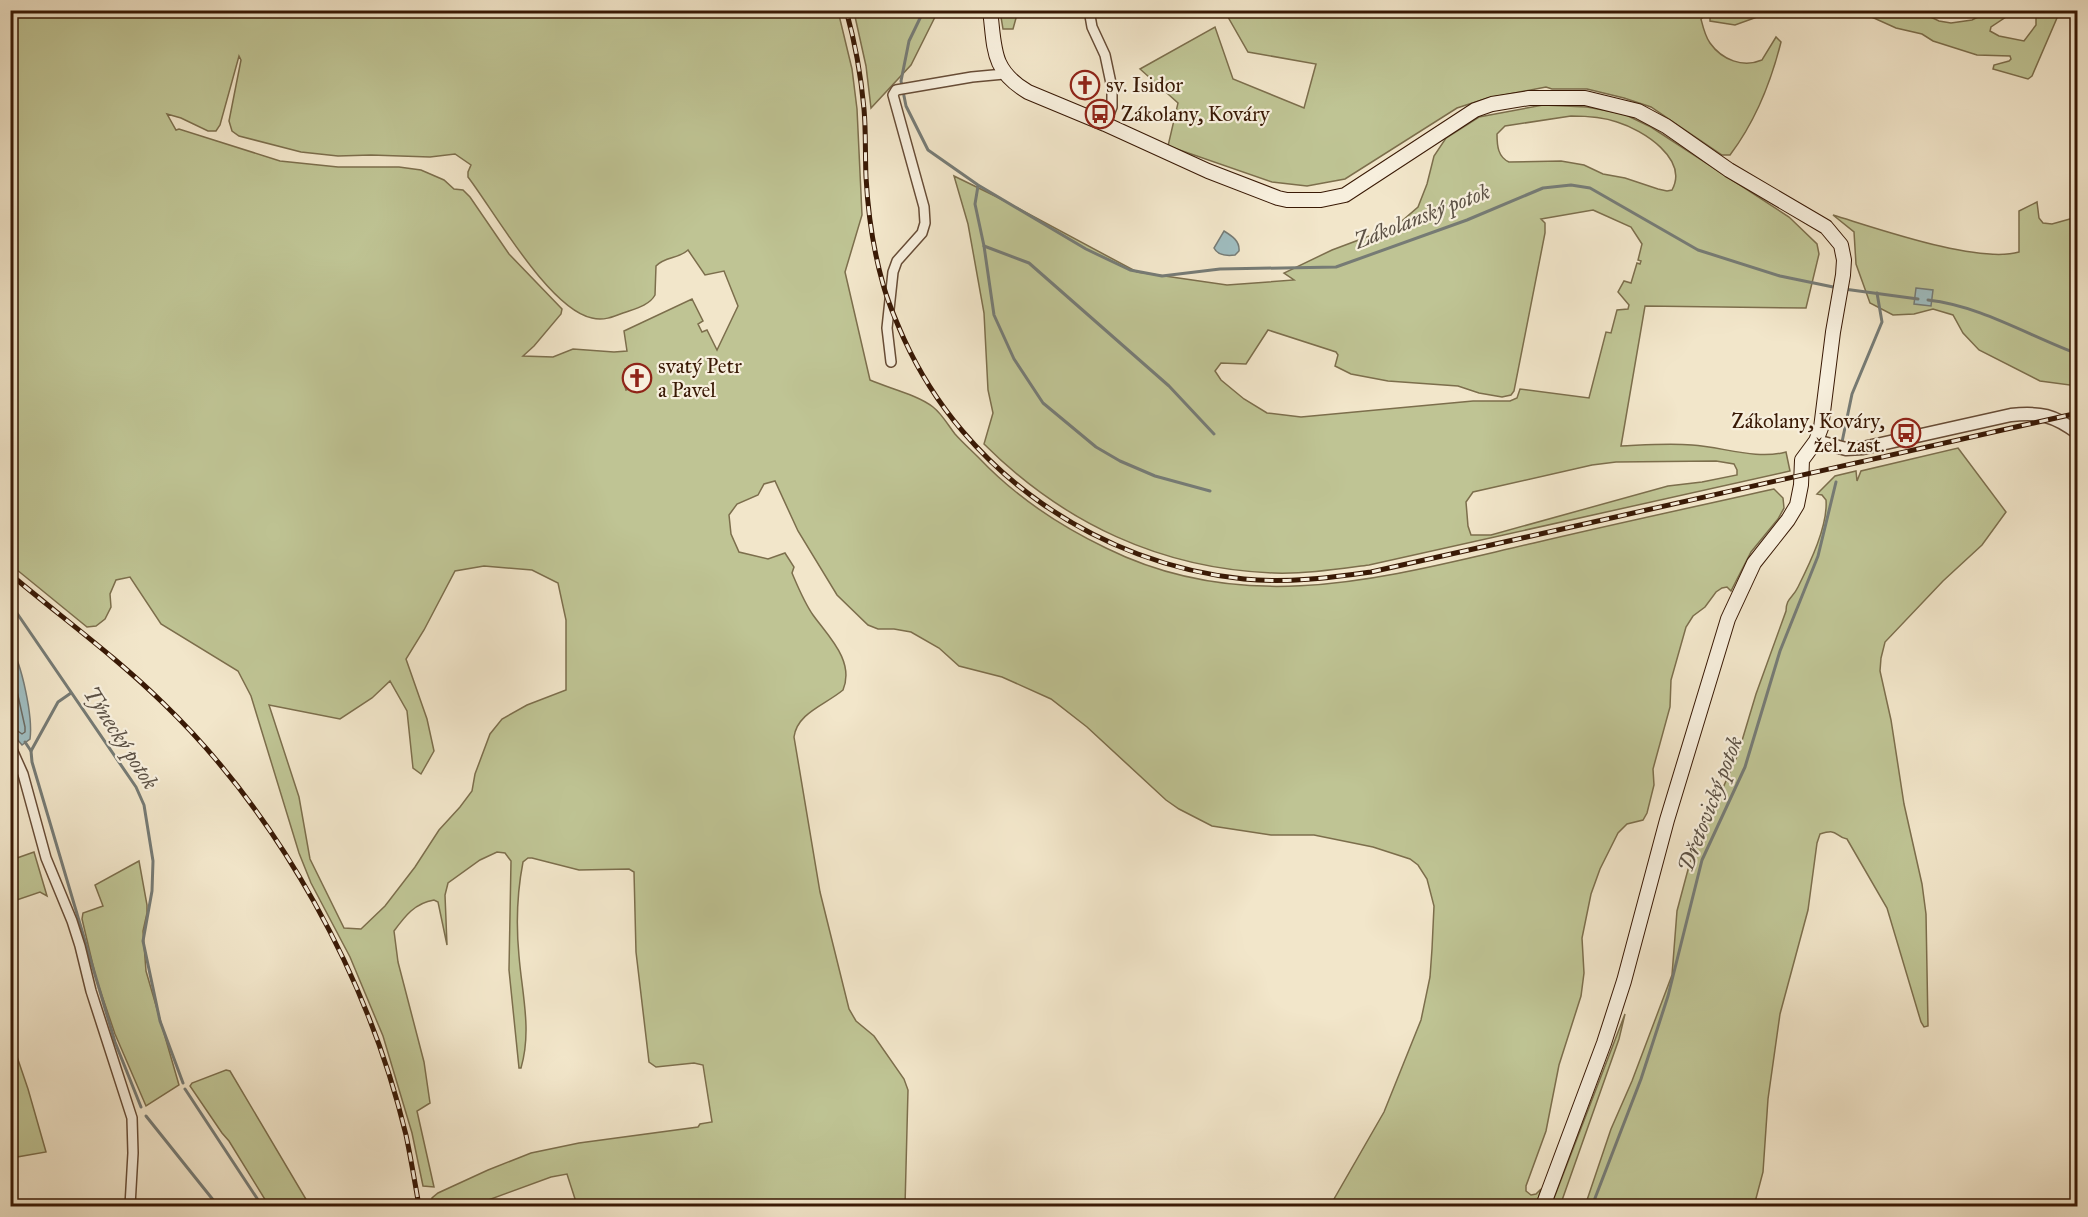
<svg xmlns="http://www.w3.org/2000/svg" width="2088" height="1217" viewBox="0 0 2088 1217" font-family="'IM FELL Great Primer',serif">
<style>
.green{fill:#bfc494;stroke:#7c6e4c;stroke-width:1.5;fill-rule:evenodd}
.water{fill:#9fbdc0;stroke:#767b75;stroke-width:1.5}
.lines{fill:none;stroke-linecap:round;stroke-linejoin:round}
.shore{stroke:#6c6b62;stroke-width:1.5}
.stream{stroke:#767b75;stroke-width:3}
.minor-casing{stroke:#674c36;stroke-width:12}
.tertiary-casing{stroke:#674c36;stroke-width:15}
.secondary-casing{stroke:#391905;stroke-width:16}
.minor{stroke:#f7efdd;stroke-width:9}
.tertiary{stroke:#f7efdd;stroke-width:12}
.secondary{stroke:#f7efdd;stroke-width:14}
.rail-casing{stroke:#391905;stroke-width:5}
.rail{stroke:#f7efdd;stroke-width:3;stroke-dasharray:9;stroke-linecap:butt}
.labels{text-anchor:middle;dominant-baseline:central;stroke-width:4.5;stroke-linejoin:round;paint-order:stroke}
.poi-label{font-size:21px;fill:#391905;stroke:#f7efdd;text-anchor:start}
.water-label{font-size:22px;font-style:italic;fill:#5d5246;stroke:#f7efdd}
</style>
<rect width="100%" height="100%" fill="#f2e6ca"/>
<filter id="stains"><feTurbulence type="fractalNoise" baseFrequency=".00333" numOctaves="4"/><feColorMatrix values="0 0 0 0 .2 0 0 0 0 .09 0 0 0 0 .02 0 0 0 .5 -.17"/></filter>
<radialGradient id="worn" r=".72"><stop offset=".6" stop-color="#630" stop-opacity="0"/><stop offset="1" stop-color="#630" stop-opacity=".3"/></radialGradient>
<g class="green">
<path d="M11,10L838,11L852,69L857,109L862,215L845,272L870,380C888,388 918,395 933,407C942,414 948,425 955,434C962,442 971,450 979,458C1016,497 1058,525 1106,548C1249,619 1389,576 1534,543C1614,524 1694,507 1774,489L1783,498L1784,508L1778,519L1751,552L1731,591L1727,587L1722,588L1716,592L1705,607L1693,616L1686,627L1671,680L1670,707L1653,769L1654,785L1647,813L1643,820L1627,824L1618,833L1600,869L1591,894L1582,938L1584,973L1581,996L1559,1065L1546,1131L1526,1186V1191L1531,1195L1536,1194L1541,1189L1536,1206H1330L1384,1112L1421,1020L1430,977L1432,949L1434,906L1427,879L1418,865L1410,859L1373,847L1314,835H1271L1212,826L1179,809L1166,800L1087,727L1051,699L1002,677L959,666L939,648L911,632L894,629H878L868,625L837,595L798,531L775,481L764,484L758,495L737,504L729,515L731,534L739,552L768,559L785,553L794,567L792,573C798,587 804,602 813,615C828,636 855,661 843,690C825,705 797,713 794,737L820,892L849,1009L856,1021L874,1036L904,1079L908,1090L905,1206H569L576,1202L567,1174L551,1177L472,1206H431L432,1198L438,1193L488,1170L531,1153L579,1143L698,1127L700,1124L712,1122L703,1065L694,1063L656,1067L649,1062L636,952L634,872L629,869L579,870L532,858H528L523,862C517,893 516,925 519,956C522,994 532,1030 521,1068H519L509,970L511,861L505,853L497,852L480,860L448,883L445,895L447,945L438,902L434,900C415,903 405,916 394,931L398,962L424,1062L430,1103L417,1111L434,1187L423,1186L412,1133L383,1036L350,957L311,883L299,853L251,696L238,671L161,624L130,577L116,580L110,594L111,607L105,619L96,626L87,627L11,565ZM239,56L241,60L229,121L232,131L239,136L301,152L338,156L371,155L430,157L455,154L471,165L468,172V177C494,211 549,309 592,318C603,321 613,317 623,313C634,309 649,306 655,295L656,266C665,256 679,259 688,250L705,275L724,271L738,306L717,350L707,330L702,332L698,324L703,321L692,299L624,331L627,351L614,352L573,349L553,357L523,356L534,346L561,314L562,309L509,254L470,197L463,190L454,189L444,180L421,170L399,167H338L280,161L179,129L176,130L167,114L181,118L208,131H216L220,125ZM639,365L644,382L641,387H634L626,390L624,383L630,380L631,374L626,375L625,369ZM484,566L532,570L558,583L566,620V690L527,705L502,719L490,734L475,774L472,791L460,807L439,830L415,867L385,906L361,929L344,928L310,859L299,797L269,705L340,719L372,698L390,681L407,711L413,768L421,774L434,751L427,719L406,659L424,630L455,571Z"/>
<polygon points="855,10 938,11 911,65 871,108 866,66 854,12"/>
<path d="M1224,10L1759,11L1760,16L1735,25L1710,21V12L1701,19C1703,27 1705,36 1710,43C1722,60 1743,68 1762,60L1776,37L1781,42C1771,82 1755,122 1730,155H1722L1651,107L1624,98L1587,89H1552L1546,87L1488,98L1457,108L1345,179L1307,186L1272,182L1168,146L1178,103L1140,69L1215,27L1233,79L1304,108L1316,64L1248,52Z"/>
<polygon points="1000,11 1018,11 1013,29 1003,29"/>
<polygon points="1851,11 1918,11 1939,21 1951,23 1972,20 1990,11 2015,11 1991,27 1990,31 1999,36 2024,41 2036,25 2036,11 2060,11 2032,76 2028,79 1993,69 1994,65 2009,61 2011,59 2010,56 1977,55 1933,41 1922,34 1896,28 1865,14"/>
<path d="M1543,105L1587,107L1624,114L1651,127L1789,217L1817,244L1819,254L1806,308L1645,306L1621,446C1645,445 1668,443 1692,445C1723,447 1756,460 1786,452L1790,471L1369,565C1338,569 1306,574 1274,573C1161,569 1063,523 984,444L993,413L988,390L984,313L968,224L954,176L997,197L1137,272L1227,285L1294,280L1284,273L1332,250L1396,226L1418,207L1427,184L1434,156L1446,138L1479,117ZM1571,116C1586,116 1603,117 1617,122C1643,130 1689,159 1672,190L1667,191L1658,189L1625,178L1603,174L1584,165L1561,161L1509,162C1498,157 1497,146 1497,134L1505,126ZM1593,210L1631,227L1642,244L1638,260L1641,261L1640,264L1637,263L1631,283L1624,281L1618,292L1629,305L1628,309L1617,310L1611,333L1606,332L1589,398L1520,389L1517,398L1510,401H1473L1301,417L1267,413L1244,399L1221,380L1215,371L1221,363L1246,364L1268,330L1336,352L1338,355L1335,366L1351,374L1388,381L1458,386L1479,393L1502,397L1511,395L1514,391L1545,233V223L1541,219ZM1716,461L1734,464L1737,470V475L1702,482L1668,486L1491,535H1471L1468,526L1466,502L1473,492L1592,465L1616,462Z"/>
<path d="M2037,202L2039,218L2043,223L2052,224L2077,217V386L2040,381L1979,350L1963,333L1953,315L1933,309L1914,314L1893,315L1870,303L1856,264L1854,232L1833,215C1876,228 1978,264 2019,252V211Z"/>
<path d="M1958,448L2006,512L1982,545L1943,581L1885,642L1881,658L1880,671L1891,720L1904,804L1922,884L1926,914L1928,1026L1924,1027L1921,1022L1887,908L1847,839C1833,836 1839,828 1820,834L1817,843L1808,910L1780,1014L1768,1099L1763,1172L1754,1206H1585L1611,1129L1632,1081L1672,975L1677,911L1690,862L1738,754L1756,694L1786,611C1786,598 1793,598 1798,587C1810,563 1828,526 1826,500L1822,495L1817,494L1835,476L1856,471L1857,481L1861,471Z"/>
<polygon points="10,845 17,858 34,852 47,896 40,892 11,902"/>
<polygon points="139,861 147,905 147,913 143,931 146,971 179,1085 146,1106 115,1034 96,978 82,919 83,913 103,906 95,885"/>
<polygon points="1625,1014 1619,1039 1560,1206 1551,1206"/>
<polygon points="11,1039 28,1089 46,1152 11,1158"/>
<polygon points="226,1070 230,1071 310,1206 269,1206 229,1141 222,1133 190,1086 192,1083"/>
</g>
<g class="water">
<path d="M1224,231C1232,236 1240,241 1239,251L1235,255C1227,256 1218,256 1214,248Z"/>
<polygon points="1916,288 1933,290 1931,306 1914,304"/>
<path d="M10,645C22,664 33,717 30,739L22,745L11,732Z"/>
</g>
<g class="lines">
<polyline class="shore" points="10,660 25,727 25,732 22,734 15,729 10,728"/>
<g class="stream">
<polyline points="924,10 909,41 901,81 906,106 928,150 978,185 1086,249 1130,270 1162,276 1220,269 1336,267 1467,220 1543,188 1571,185 1590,188 1698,250 1780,276 1838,288"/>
<polyline points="978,186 975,204 984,246 994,315 1014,359 1043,403 1096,447 1120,461 1155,476 1210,491"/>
<polyline points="984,246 1029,263 1169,386 1214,434"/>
<polyline points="1844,289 1918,299"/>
<path d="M1928,300C1981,306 2027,335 2078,354"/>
<polyline points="1842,442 1852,394 1882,322 1877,293"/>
<polyline points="10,603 136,787 144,805 153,861 152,891 143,941 160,1021 183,1083"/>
<polyline points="71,693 58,702 31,751 32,762 115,1042 141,1107"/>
<polyline points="25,742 31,751"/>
<polyline points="185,1089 262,1206"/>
<polyline points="146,1116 218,1206"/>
<polyline points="1592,1206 1641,1079 1668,996 1702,860 1745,767 1780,651 1818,556 1836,482"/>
</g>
<g class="minor-casing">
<g id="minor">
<polyline points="1089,10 1092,27 1105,55 1112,88 1112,107 1105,124"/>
<polyline points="891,362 887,328 893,272 897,261 922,233 925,223 924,207 893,95 896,90 972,77 1004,74"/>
<polyline points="10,745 23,774 46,858 72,921 80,946 91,991 132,1118 133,1153 130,1206"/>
</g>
</g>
<g class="tertiary-casing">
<path id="tertiary" d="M1816,441L1846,449L1863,448L2011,415C2040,412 2054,415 2078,433"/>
</g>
<g class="secondary-casing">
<path id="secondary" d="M990,10C995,49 991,70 1028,92L1105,124L1208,171L1278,198L1287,200H1321L1345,195L1475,110L1492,104L1529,98H1585L1638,111L1666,126L1729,170L1826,227L1841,245L1844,260L1843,275L1833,332L1821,428L1816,441L1802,460L1801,485L1797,505L1788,520L1754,563L1728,619L1667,820L1624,981L1604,1043L1543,1206"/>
</g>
<use href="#minor" class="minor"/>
<use href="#tertiary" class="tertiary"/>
<use href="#secondary" class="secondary"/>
<g class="rail-casing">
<g id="rail">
<path d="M846,10C855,42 861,76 864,109C866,131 865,154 866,177C868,213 873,249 883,284C888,303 896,321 904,339C965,473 1098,564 1244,579C1287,583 1329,578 1371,572L2078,413"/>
<path d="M10,574C61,617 115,656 163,703C280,816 368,977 406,1135C411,1159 415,1183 419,1206"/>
</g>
</g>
<use href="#rail" class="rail"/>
</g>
<defs>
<g id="church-ring" transform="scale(1.5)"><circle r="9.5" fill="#f7efdd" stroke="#8f2418" stroke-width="1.5"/><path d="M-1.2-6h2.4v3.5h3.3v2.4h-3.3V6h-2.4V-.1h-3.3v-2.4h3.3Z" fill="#8f2418"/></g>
<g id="bus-ring" transform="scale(1.5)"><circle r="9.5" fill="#f7efdd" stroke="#8f2418" stroke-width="1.5"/><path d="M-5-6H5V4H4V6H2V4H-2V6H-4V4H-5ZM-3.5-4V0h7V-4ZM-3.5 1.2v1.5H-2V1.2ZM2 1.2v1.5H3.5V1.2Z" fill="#8f2418"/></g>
</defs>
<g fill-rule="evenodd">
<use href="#church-ring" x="1085" y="85"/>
<use href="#bus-ring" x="1100" y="114"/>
<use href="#church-ring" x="637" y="378"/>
<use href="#bus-ring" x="1906" y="433"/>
</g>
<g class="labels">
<g class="poi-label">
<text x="1106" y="85">sv. Isidor</text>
<text x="1121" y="114">Zákolany, Kováry</text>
<text x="658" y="366">svatý Petr<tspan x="658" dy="24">a Pavel</tspan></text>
<text x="1885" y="421" text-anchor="end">Zákolany, Kováry,<tspan x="1885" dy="24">žel. zast.</tspan></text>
</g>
<g class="water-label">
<text transform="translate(1422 216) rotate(-21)">Zákolanský potok</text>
<text transform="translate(121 738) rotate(57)">Týnecký potok</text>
<text transform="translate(1710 804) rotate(-69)">Dřetovický potok</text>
</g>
</g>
<rect width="2088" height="1217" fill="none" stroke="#f2e6ca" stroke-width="36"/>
<rect x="12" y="12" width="2064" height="1193" fill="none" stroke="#391905" stroke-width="3"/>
<rect x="18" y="18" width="2052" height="1181" fill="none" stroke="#391905" stroke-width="1.5"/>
<rect width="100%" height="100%" filter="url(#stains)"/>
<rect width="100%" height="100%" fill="url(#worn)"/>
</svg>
